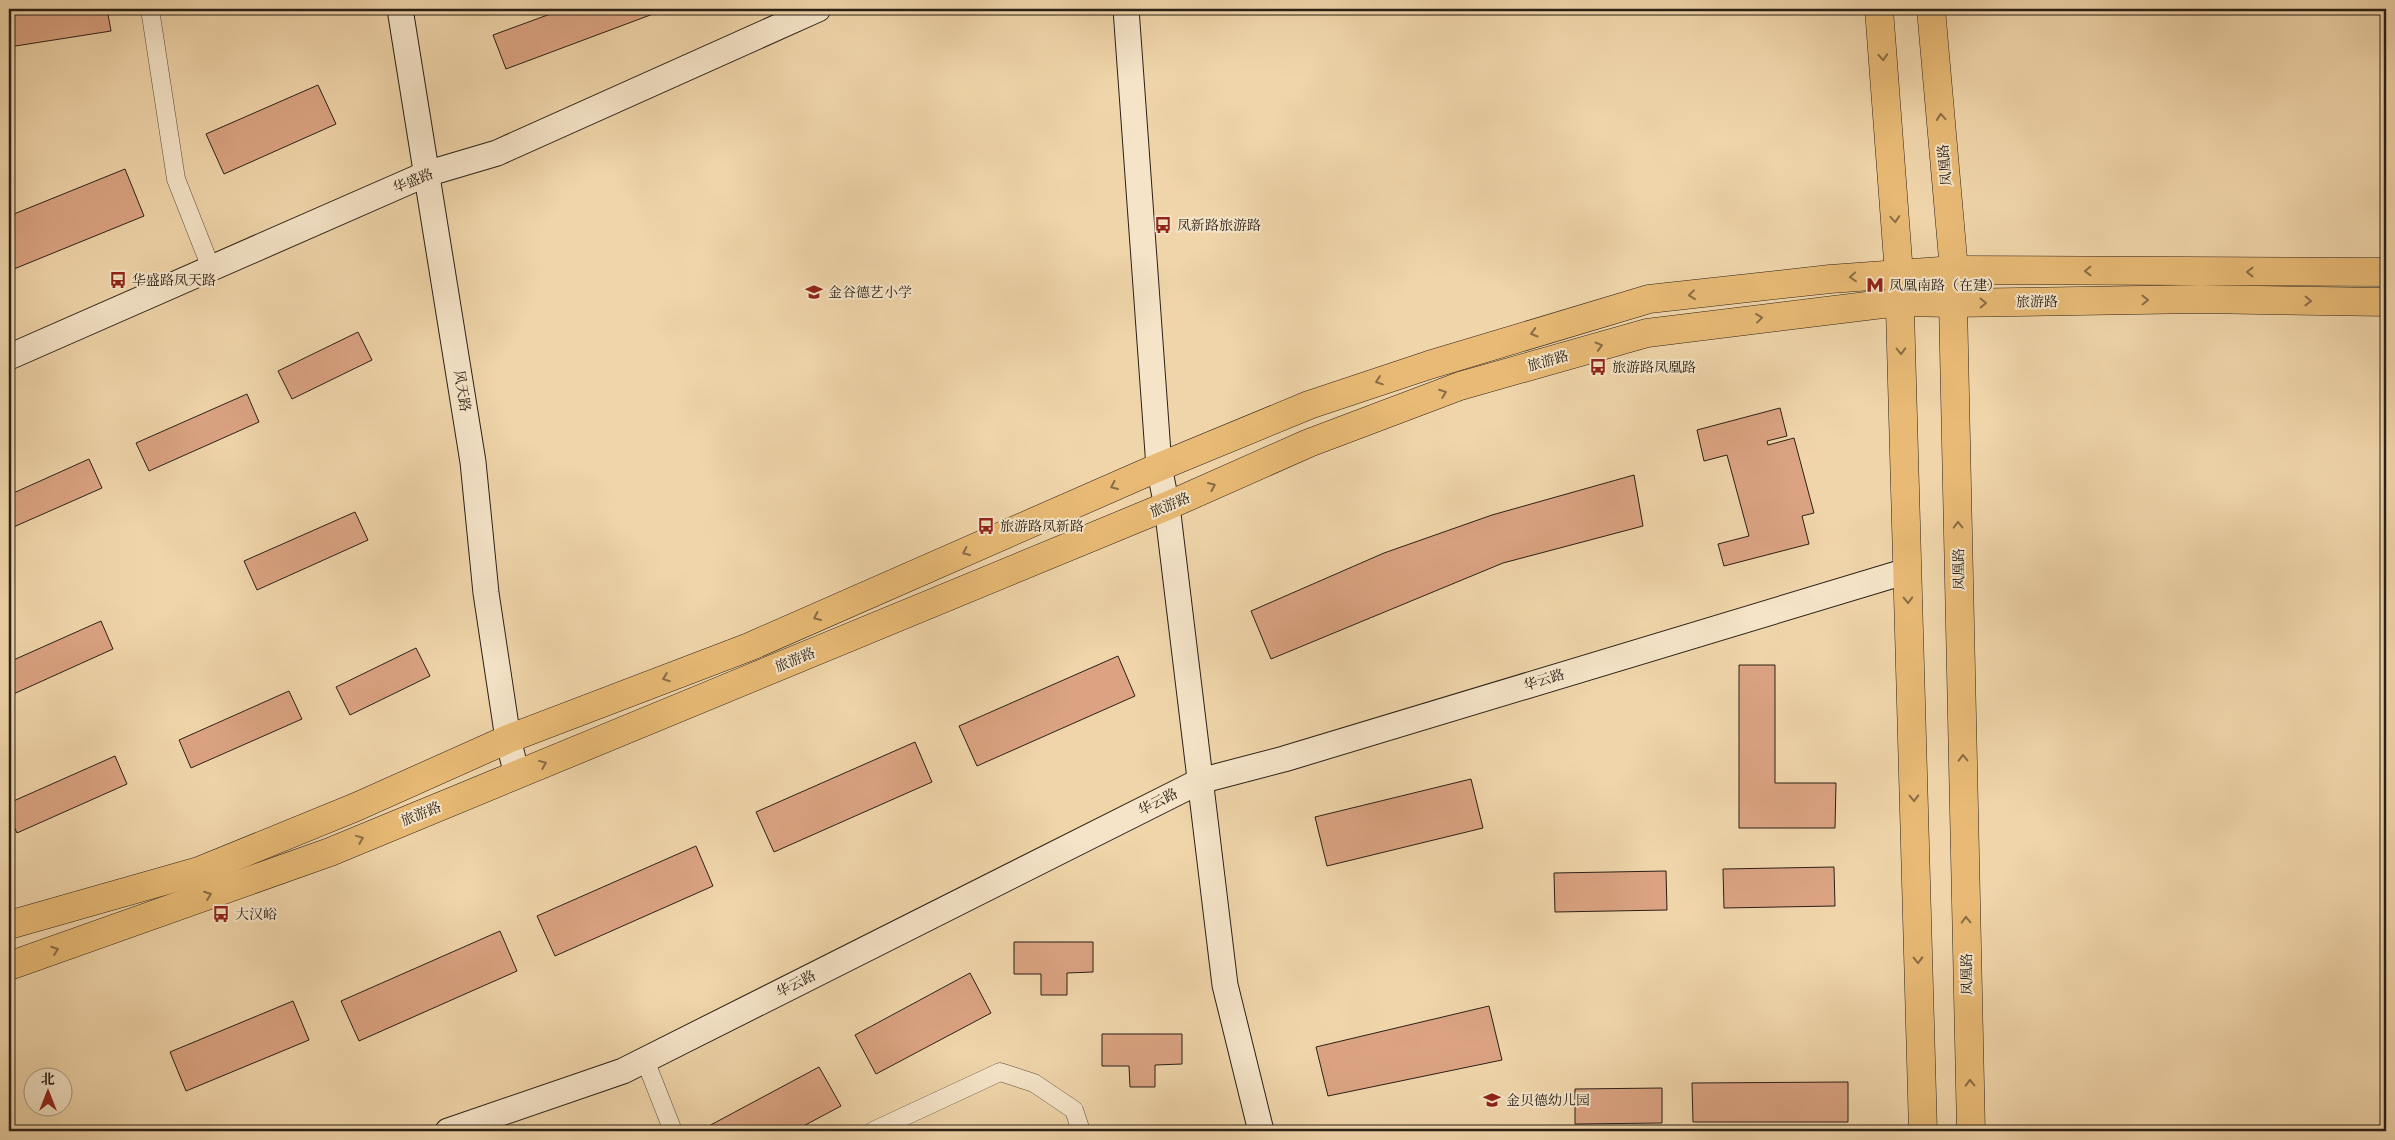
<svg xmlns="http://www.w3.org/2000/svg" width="2395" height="1140" viewBox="0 0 2395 1140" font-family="Alegreya,'Noto Serif SC',serif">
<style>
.building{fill:#dba382;stroke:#2a2016}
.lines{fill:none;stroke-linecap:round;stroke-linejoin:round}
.street-casing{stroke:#5c4d3b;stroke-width:19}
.secondary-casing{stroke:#2a2016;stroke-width:27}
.primary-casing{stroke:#2a2016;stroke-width:29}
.street{stroke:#f5e4c8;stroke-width:18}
.secondary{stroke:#f5e4c8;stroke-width:25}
.primary{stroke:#e8ba75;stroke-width:28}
.oneway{stroke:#896d46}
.labels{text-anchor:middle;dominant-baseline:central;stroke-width:4;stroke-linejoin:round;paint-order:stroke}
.street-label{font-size:14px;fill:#2a2016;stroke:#f5e4c8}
.poi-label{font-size:14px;fill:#2a2016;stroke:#f5e4c8;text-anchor:start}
</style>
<rect width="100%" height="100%" fill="#f0d5aa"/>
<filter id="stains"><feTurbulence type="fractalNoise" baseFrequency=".004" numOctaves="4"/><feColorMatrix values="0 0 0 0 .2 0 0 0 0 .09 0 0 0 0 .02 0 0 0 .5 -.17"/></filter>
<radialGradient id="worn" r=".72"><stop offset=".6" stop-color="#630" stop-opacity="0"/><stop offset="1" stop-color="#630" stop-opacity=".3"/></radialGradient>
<g class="building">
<polygon points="9,9 107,9 111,31 9,47"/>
<polygon points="564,9 651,9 653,14 506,69 493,35"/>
<polygon points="318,85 336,124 224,174 206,134"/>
<polygon points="125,169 144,216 9,271 9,216"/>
<polygon points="358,332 372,360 292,399 278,371"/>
<polygon points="247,394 259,422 149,471 136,443"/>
<polygon points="1780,408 1787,436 1767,441 1768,445 1794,438 1814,513 1802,516 1809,544 1724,566 1718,544 1749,536 1727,455 1704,461 1697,430"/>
<polygon points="89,459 102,488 9,529 9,495"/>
<polygon points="1634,475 1643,526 1503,563 1271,659 1251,611 1384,553 1492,515"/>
<polygon points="355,512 368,540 257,590 244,561"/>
<polygon points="101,621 113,649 9,696 9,662"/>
<polygon points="416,648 430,676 350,715 336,687"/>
<polygon points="1118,656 1135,696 977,766 959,726"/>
<polygon points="1739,665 1775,665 1775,783 1836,783 1835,828 1739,828"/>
<polygon points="289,691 302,719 191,768 179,740"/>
<polygon points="915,742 932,782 774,852 756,812"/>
<polygon points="115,756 127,784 17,833 9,816 9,803"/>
<polygon points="1471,779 1483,828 1327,866 1315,817"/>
<polygon points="696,846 713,886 555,956 537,916"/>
<polygon points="1834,867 1835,906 1724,908 1723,869"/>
<polygon points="1666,871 1667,910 1555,912 1554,873"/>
<polygon points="500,931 517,971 359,1041 341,1001"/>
<polygon points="1014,942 1093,942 1093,972 1067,973 1067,995 1041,995 1041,974 1014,974"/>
<polygon points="970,973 991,1013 876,1074 855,1035"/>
<polygon points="293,1001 309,1040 186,1091 170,1052"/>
<polygon points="1489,1006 1502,1060 1328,1096 1316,1047"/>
<polygon points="1102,1034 1182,1034 1182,1064 1155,1065 1155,1087 1130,1087 1129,1066 1102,1066"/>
<polygon points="819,1067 841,1106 794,1131 706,1131 705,1128"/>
<polygon points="1848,1082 1848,1122 1693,1122 1692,1083"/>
<polygon points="1662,1088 1662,1123 1575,1124 1575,1089"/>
</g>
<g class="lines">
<g class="street-casing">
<g id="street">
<polyline points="150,9 176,179 211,268"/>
<polyline points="645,1060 673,1131"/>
<polyline points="873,1131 1000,1072 1034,1083 1074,1110 1081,1131"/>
</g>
</g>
<g class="secondary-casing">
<g id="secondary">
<polyline points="400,9 473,462 486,593 508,739 517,775"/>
<polyline points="1126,9 1159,467 1167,506 1225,985 1261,1131"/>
<polyline points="9,357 426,174 497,153 818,9"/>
<polyline points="448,1131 623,1071 1200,781 1284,759 1907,571"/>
</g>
</g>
<g class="primary-casing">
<g id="primary">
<polyline points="1879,9 1899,274 1923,1131"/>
<polyline points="1931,9 1954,270 1953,303 1971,1131"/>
<polyline points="9,925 199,871 356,807 508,739 749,647 1159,467 1309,405 1429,365 1649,299 1830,279 1954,270 2386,272"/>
<polyline points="9,966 330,852 1167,506 1309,443 1460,386 1647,333 1899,302 1953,303 2200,299 2386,302"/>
</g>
</g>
<use href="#street" class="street"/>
<use href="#secondary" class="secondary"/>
<use href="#primary" class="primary"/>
</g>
<defs><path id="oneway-chevron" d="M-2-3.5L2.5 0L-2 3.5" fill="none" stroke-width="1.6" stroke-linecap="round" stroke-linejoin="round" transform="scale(1.25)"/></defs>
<g class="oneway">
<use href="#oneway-chevron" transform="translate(1883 57) rotate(86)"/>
<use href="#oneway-chevron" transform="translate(1941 117) rotate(-95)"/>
<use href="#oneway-chevron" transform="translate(1895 219) rotate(86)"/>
<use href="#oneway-chevron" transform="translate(2088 271) rotate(-180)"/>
<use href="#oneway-chevron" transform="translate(2250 272) rotate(-180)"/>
<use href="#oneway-chevron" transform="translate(1853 277) rotate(175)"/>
<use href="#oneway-chevron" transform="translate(1692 295) rotate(174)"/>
<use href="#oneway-chevron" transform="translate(2145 300) rotate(-1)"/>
<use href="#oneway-chevron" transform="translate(2308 301) rotate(1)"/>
<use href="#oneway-chevron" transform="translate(1983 303) rotate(-1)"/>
<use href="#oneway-chevron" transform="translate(1759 318) rotate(-7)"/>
<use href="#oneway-chevron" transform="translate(1534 333) rotate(164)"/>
<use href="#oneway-chevron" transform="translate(1599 346) rotate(-16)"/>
<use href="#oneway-chevron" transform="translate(1901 351) rotate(88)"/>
<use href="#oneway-chevron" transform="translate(1379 381) rotate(161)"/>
<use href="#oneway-chevron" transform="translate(1443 393) rotate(-21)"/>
<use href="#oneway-chevron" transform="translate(1114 486) rotate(156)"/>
<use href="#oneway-chevron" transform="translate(1212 486) rotate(-24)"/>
<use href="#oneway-chevron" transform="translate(1958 525) rotate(-91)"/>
<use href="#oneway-chevron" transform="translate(966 552) rotate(156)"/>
<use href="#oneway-chevron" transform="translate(1908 600) rotate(88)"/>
<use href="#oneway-chevron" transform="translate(817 617) rotate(156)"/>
<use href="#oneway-chevron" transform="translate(666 678) rotate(159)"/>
<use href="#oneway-chevron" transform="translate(1963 758) rotate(-91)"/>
<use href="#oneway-chevron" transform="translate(543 764) rotate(-22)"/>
<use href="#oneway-chevron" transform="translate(1914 798) rotate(88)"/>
<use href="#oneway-chevron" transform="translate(360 839) rotate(-22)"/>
<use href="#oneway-chevron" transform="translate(208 895) rotate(-20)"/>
<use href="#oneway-chevron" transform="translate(1966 920) rotate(-91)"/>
<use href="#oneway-chevron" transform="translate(55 950) rotate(-20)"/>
<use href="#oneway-chevron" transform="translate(1918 960) rotate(88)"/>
<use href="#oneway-chevron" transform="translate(1970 1083) rotate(-91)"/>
</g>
<defs>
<g id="bus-bare" transform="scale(1.35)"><path d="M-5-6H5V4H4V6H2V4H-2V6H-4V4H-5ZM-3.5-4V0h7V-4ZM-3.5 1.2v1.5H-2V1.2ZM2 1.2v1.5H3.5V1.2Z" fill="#8f2418" stroke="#f5e4c8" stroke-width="2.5" paint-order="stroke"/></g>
<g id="metro-bare" transform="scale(1.35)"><path d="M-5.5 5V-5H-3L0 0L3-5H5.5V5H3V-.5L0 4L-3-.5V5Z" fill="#8f2418" stroke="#f5e4c8" stroke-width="2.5" paint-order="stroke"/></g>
<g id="school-bare" transform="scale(1.35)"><path d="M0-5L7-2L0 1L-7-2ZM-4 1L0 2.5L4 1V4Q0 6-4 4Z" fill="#8f2418" stroke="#f5e4c8" stroke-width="2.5" paint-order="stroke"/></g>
</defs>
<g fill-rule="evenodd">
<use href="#bus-bare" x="1163" y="225"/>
<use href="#bus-bare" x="118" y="280"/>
<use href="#metro-bare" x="1875" y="285"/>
<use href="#school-bare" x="814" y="292"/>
<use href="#bus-bare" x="1598" y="367"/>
<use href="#bus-bare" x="986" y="526"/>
<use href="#bus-bare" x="221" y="914"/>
<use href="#school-bare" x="1492" y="1100"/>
</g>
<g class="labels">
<g class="street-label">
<text transform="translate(1945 165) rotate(-95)">凤凰路</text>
<text transform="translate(413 181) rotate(-22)">华盛路</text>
<text transform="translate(2037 302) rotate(-1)">旅游路</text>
<text transform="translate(1548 361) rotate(-16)">旅游路</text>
<text transform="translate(462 391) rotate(81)">风天路</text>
<text transform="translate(1170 505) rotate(-23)">旅游路</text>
<text transform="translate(1959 569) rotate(-91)">凤凰路</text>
<text transform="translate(795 660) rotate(-22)">旅游路</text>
<text transform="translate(1544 680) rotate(-17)">华云路</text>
<text transform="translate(1158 802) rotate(-27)">华云路</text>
<text transform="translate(421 814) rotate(-22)">旅游路</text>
<text transform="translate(1967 974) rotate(-91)">凤凰路</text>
<text transform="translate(796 984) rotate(-27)">华云路</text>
</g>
<g class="poi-label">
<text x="1177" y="225">凤新路旅游路</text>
<text x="132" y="280">华盛路凤天路</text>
<text x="1889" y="285">凤凰南路（在建）</text>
<text x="828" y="292">金谷德艺小学</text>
<text x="1612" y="367">旅游路凤凰路</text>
<text x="1000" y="526">旅游路凤新路</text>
<text x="235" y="914">大汉峪</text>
<text x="1506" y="1100">金贝德幼儿园</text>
</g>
</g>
<rect width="2395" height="1140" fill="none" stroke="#f0d5aa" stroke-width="30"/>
<rect x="10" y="10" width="2375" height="1120" fill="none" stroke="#2a2016" stroke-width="2.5"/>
<rect x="15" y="15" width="2365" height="1110" fill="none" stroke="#2a2016"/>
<g transform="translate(48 1092)"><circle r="24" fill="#f5e4c8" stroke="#a49681"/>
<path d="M0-4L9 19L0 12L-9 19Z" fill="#8f2418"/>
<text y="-8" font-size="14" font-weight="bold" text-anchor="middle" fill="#2a2016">北</text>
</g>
<rect width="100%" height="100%" filter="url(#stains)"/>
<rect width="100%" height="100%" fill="url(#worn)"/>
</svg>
